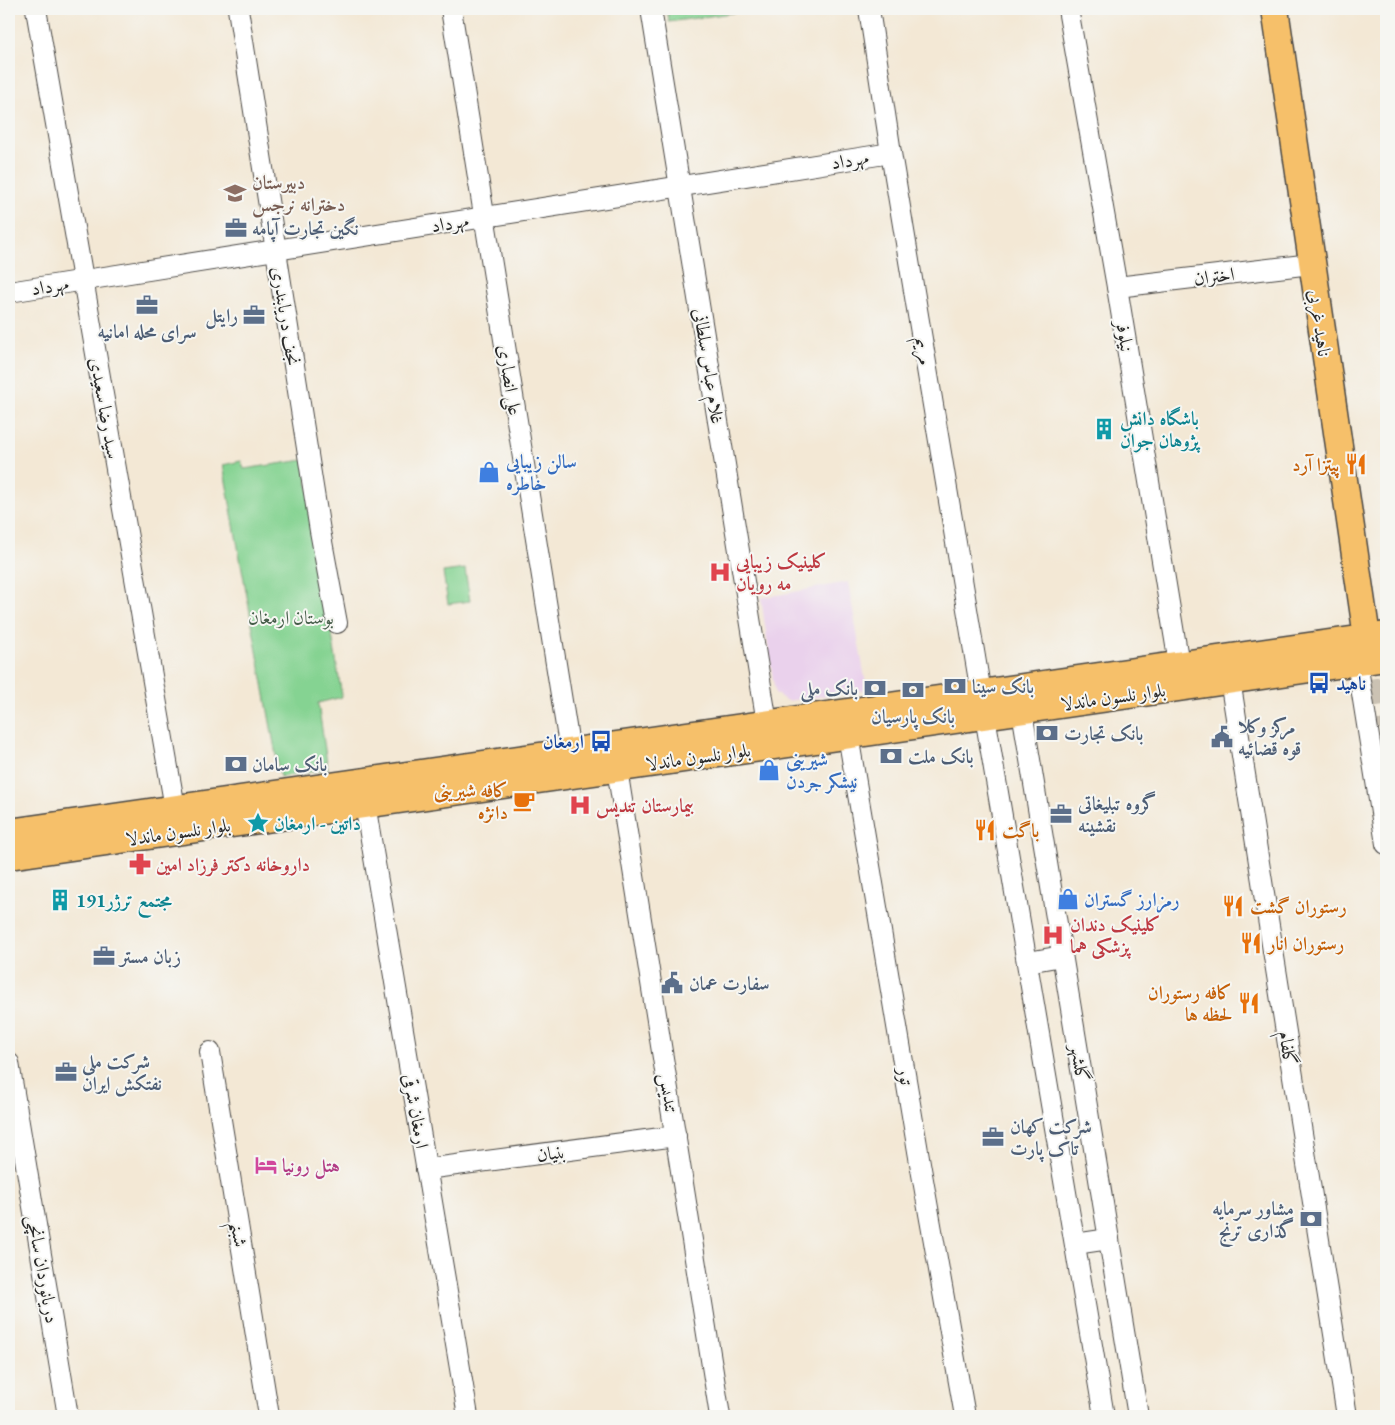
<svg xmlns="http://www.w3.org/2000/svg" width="1395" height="1425" viewBox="0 0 1395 1425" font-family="'EB Garamond',Amiri,serif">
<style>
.built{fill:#ead1ec}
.green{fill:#85d392;stroke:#587f5e}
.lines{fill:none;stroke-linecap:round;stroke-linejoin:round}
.highway-tunnel{stroke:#cbc2b3;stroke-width:28;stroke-dasharray:28 14;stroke-linecap:butt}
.minor-casing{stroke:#494744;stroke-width:22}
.major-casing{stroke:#494744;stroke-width:29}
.minor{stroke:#fff;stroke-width:20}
.major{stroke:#f6c06b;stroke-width:26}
.labels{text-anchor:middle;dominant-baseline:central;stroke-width:4;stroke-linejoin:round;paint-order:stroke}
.street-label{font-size:19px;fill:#2b2b2b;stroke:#f6f6f2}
.education-label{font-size:19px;font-weight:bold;fill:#785e54;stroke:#f6f6f2;text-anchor:start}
.service-label{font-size:19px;font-weight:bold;fill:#4e5e75;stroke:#f6f6f2;text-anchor:start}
.culture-label{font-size:19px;font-weight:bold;fill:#0d838f;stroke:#f6f6f2;text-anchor:start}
.shop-label{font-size:19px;font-weight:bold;fill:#366cbe;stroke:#f6f6f2;text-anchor:start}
.food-label{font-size:19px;font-weight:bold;fill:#c56008;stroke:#f6f6f2;text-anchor:end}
.health-label{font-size:19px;font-weight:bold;fill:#be3a42;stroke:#f6f6f2;text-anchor:start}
.park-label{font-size:19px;fill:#465d4a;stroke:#f6f6f2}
.transit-label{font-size:19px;font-weight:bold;fill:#164399;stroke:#f6f6f2;text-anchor:start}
.hotel-label{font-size:19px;font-weight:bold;fill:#b23c85;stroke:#f6f6f2;text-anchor:start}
</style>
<rect width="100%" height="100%" fill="#f6f6f2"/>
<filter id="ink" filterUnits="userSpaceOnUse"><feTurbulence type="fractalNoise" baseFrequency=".02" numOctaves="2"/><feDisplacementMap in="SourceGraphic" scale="10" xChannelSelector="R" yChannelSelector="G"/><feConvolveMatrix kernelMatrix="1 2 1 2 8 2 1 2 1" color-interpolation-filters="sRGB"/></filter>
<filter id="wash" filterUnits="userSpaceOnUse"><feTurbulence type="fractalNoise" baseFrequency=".0096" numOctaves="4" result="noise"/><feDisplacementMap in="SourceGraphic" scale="20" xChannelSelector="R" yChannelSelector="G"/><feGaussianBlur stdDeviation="1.12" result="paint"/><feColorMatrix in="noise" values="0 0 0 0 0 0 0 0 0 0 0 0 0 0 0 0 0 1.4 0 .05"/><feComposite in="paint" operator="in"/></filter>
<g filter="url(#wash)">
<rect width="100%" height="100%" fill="#f3e8d5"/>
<polygon class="built" points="848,582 867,690 787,701 775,693 761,598"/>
<g class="green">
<polygon points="667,9 758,9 669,22"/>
<polygon points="304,460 342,697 318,703 328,769 280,777 223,465 241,461 244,469"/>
<polygon points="465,569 470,601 448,604 443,572"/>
</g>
</g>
<g filter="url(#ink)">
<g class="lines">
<polyline class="highway-tunnel" points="1372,636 1386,728"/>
<g class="minor-casing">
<g id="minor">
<polyline points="36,9 175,808"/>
<polyline points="238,9 320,531 337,623"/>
<polyline points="451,9 570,751"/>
<polyline points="651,9 767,723"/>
<polyline points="869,9 891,153 981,693"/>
<polyline points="1068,9 1117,287 1179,664"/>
<polyline points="1117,287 1311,264"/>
<polyline points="9,292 891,153"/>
<polyline points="1357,662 1386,844"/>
<polyline points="1230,680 1347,1416"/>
<polyline points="1022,711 1138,1416"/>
<polyline points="985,716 1104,1416"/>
<polyline points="848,735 920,1163 965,1416"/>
<polyline points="617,769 720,1416"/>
<polyline points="363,792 468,1416"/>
<polyline points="1028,962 1062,956"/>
<polyline points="210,1052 269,1416"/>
<polyline points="9,1063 68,1416"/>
<polyline points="426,1169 676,1136"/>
<polyline points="1075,1244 1109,1239"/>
</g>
</g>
<g class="major-casing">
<g id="major">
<polyline points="1275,9 1367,637"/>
<polyline points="9,832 1386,635"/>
<polyline points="9,856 1386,658"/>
</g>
</g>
<use href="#minor" class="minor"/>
<use href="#major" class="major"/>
</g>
</g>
<defs>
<g id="school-bare" transform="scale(1.725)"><path d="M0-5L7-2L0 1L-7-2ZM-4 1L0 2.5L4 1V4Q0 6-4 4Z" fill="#8d6e63" stroke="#f6f6f2" stroke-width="2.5" paint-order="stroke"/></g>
<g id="office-bare" transform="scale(1.725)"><path d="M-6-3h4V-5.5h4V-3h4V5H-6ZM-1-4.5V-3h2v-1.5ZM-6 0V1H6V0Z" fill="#5c6f8a" stroke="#f6f6f2" stroke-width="2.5" paint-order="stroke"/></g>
<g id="building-bare" transform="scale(1.725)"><path d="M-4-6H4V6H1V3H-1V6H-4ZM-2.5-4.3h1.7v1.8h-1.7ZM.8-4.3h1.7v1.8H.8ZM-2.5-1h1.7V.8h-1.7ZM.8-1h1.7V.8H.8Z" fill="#0f9aa8" stroke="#f6f6f2" stroke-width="2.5" paint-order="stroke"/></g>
<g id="restaurant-bare" transform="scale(1.725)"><path d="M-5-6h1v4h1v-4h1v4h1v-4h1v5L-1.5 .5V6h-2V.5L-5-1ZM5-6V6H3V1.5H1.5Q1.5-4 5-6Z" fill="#e8710a" stroke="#f6f6f2" stroke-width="2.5" paint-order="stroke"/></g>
<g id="shop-bare" transform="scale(1.725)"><path d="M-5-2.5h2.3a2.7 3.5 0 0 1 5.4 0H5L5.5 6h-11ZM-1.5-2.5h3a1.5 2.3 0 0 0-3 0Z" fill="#3f7fe0" stroke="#f6f6f2" stroke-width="2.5" paint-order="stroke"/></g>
<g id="hospital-bare" transform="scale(1.725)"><path d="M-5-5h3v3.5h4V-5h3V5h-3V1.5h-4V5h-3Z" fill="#e0444e" stroke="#f6f6f2" stroke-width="2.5" paint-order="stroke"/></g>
<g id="bus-bare" transform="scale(1.725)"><path d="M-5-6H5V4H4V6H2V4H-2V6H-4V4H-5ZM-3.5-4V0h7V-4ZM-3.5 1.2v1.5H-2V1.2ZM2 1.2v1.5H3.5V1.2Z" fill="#1a4fb4" stroke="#f6f6f2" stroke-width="2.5" paint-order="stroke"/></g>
<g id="bank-bare" transform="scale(1.725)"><path d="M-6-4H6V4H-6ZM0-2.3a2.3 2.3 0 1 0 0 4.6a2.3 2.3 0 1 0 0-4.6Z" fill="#5c6f8a" stroke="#f6f6f2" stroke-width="2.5" paint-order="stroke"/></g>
<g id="civic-bare" transform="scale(1.725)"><path d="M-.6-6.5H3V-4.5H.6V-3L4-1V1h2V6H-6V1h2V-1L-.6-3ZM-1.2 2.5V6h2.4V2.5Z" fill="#5c6f8a" stroke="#f6f6f2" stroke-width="2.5" paint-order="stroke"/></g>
<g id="cafe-bare" transform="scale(1.725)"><path d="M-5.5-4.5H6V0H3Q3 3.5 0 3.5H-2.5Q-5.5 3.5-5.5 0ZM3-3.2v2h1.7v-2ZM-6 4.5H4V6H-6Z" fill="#e8710a" stroke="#f6f6f2" stroke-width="2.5" paint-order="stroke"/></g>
<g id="sight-bare" transform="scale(1.725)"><path d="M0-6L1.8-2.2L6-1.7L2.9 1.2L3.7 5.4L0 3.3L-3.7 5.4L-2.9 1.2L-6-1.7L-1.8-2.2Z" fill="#0f9aa8" stroke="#f6f6f2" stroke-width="2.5" paint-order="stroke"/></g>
<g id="pharmacy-bare" transform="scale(1.725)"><path d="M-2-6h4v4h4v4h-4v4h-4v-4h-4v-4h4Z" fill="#e0444e" stroke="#f6f6f2" stroke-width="2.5" paint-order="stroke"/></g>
<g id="hotel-bare" transform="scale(1.725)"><path d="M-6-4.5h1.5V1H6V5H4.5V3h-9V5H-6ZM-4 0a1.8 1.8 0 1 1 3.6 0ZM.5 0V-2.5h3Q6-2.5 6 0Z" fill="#d1479c" stroke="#f6f6f2" stroke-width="2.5" paint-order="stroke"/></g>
</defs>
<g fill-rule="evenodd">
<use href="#school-bare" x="235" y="193"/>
<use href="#office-bare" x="236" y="228"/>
<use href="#office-bare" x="147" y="305"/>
<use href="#office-bare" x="254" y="315"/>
<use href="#building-bare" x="1104" y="429"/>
<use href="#restaurant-bare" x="1356" y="464"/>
<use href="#shop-bare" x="489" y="472"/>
<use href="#hospital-bare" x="720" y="572"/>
<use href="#bus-bare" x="1319" y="683"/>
<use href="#bank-bare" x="955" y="686"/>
<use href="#bank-bare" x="875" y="688"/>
<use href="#bank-bare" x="913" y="690"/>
<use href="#bank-bare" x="1047" y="733"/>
<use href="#civic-bare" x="1222" y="737"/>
<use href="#bus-bare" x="601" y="741"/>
<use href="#bank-bare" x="891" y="756"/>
<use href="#bank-bare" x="236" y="764"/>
<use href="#shop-bare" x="769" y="770"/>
<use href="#cafe-bare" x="524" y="801"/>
<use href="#hospital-bare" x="580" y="805"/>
<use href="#office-bare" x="1061" y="814"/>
<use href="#sight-bare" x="258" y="823"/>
<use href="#restaurant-bare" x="985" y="830"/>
<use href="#pharmacy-bare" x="140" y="864"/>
<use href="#shop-bare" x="1068" y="899"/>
<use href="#building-bare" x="60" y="900"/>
<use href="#restaurant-bare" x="1233" y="906"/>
<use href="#hospital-bare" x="1053" y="935"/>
<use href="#restaurant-bare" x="1251" y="943"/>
<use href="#office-bare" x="104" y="956"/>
<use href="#civic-bare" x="672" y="983"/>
<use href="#restaurant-bare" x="1249" y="1003"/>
<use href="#office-bare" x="66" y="1072"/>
<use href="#office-bare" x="993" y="1137"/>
<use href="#hotel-bare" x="266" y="1165"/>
<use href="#bank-bare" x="1311" y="1219"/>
</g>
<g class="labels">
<g class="street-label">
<text transform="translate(850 160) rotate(-9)">مهرداد</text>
<text transform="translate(450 223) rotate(-9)">مهرداد</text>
<text transform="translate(1214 276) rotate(-7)">اختران</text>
<text transform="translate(50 286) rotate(-9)">مهرداد</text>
<text transform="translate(286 316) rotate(81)">نجف دریابندری</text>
<text transform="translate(1320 323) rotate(82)">ناهید غربی</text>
<text transform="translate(1125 336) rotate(81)">نیلوفر</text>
<text transform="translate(924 351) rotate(81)">مریم</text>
<text transform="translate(709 366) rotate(81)">غلام عباس سلطانی</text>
<text transform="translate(510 380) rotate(81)">علی انصاری</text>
<text transform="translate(105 408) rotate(80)">سید رضا سعیدی</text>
<text transform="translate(1113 697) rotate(-8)">بلوار نلسون ماندلا</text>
<text transform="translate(698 757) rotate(-8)">بلوار نلسون ماندلا</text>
<text transform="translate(178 832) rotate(-8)">بلوار نلسون ماندلا</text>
<text transform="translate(1288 1048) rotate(81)">گلفام</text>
<text transform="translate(1080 1063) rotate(81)">گلشهر</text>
<text transform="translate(906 1076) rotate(80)">تور</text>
<text transform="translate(669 1093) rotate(81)">تندیس</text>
<text transform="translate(416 1111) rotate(80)">ارمغان شرقی</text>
<text transform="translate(551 1153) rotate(-7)">بنیان</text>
<text transform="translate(239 1234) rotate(81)">شبنم</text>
<text transform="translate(43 1269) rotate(80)">دریانوردان سانچی</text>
</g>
<g class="education-label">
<text x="252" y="182">دبیرستان<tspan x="252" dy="22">دخترانه نرجس</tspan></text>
</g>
<g class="service-label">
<text x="252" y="228">نگین تجارت آپامه</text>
<text x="238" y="315" text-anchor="end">رایتل</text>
<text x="147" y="331" text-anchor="middle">سرای محله امانیه</text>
<text x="972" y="686">بانک سینا</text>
<text x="858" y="688" text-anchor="end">بانک ملی</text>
<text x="913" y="716" text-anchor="middle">بانک پارسیان</text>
<text x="1238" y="726">مرکز وکلا<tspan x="1238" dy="22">قوه قضائیه</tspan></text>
<text x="1064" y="733">بانک تجارت</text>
<text x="908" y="756">بانک ملت</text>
<text x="252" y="764">بانک سامان</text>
<text x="1078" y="803">گروه تبلیغاتی<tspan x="1078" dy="22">نقشینه</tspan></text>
<text x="120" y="956">زبان مستر</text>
<text x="689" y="983">سفارت عمان</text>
<text x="82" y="1061">شرکت ملی<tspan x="82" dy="22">نفتکش ایران</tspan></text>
<text x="1010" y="1126">شرکت کهان<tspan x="1010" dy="22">تاک پارت</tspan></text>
<text x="1294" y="1208" text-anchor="end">مشاور سرمایه<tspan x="1294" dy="22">گذاری ترنج</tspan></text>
</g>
<g class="culture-label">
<text x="1120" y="418">باشگاه دانش<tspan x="1120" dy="22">پژوهان جوان</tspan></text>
<text x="274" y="823">داتین - ارمغان</text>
<text x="76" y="900">مجتمع ترژر191</text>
</g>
<g class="shop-label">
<text x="506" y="461">سالن زیبایی<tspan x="506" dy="22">خاطره</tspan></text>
<text x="786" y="759">شیرینی<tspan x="786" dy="22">نیشکر جردن</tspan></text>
<text x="1084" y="899">رمزارز گستران</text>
</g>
<g class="food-label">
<text x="1340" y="464">پیتزا آرد</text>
<text x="508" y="790">کافه شیرینی<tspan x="508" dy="22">دانژه</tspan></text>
<text x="1002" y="830" text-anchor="start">باگت</text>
<text x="1250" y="906" text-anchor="start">رستوران گشت</text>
<text x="1268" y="943" text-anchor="start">رستوران انار</text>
<text x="1232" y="992">کافه رستوران<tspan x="1232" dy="22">لحظه ها</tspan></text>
</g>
<g class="health-label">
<text x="736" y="561">کلینیک زیبایی<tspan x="736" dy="22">مه رویان</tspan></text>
<text x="596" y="805">بیمارستان تندیس</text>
<text x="156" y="864">داروخانه دکتر فرزاد امین</text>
<text x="1070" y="924">کلینیک دندان<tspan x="1070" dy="22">پزشکی هما</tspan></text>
</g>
<g class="park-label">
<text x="291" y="617">بوستان ارمغان</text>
</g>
<g class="transit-label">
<text x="1336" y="683">ناهید</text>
<text x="584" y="741" text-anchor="end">ارمغان</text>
</g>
<g class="hotel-label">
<text x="282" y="1165">هتل رونیا</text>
</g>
</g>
<rect width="1395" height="1425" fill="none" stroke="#f6f6f2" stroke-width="30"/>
</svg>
